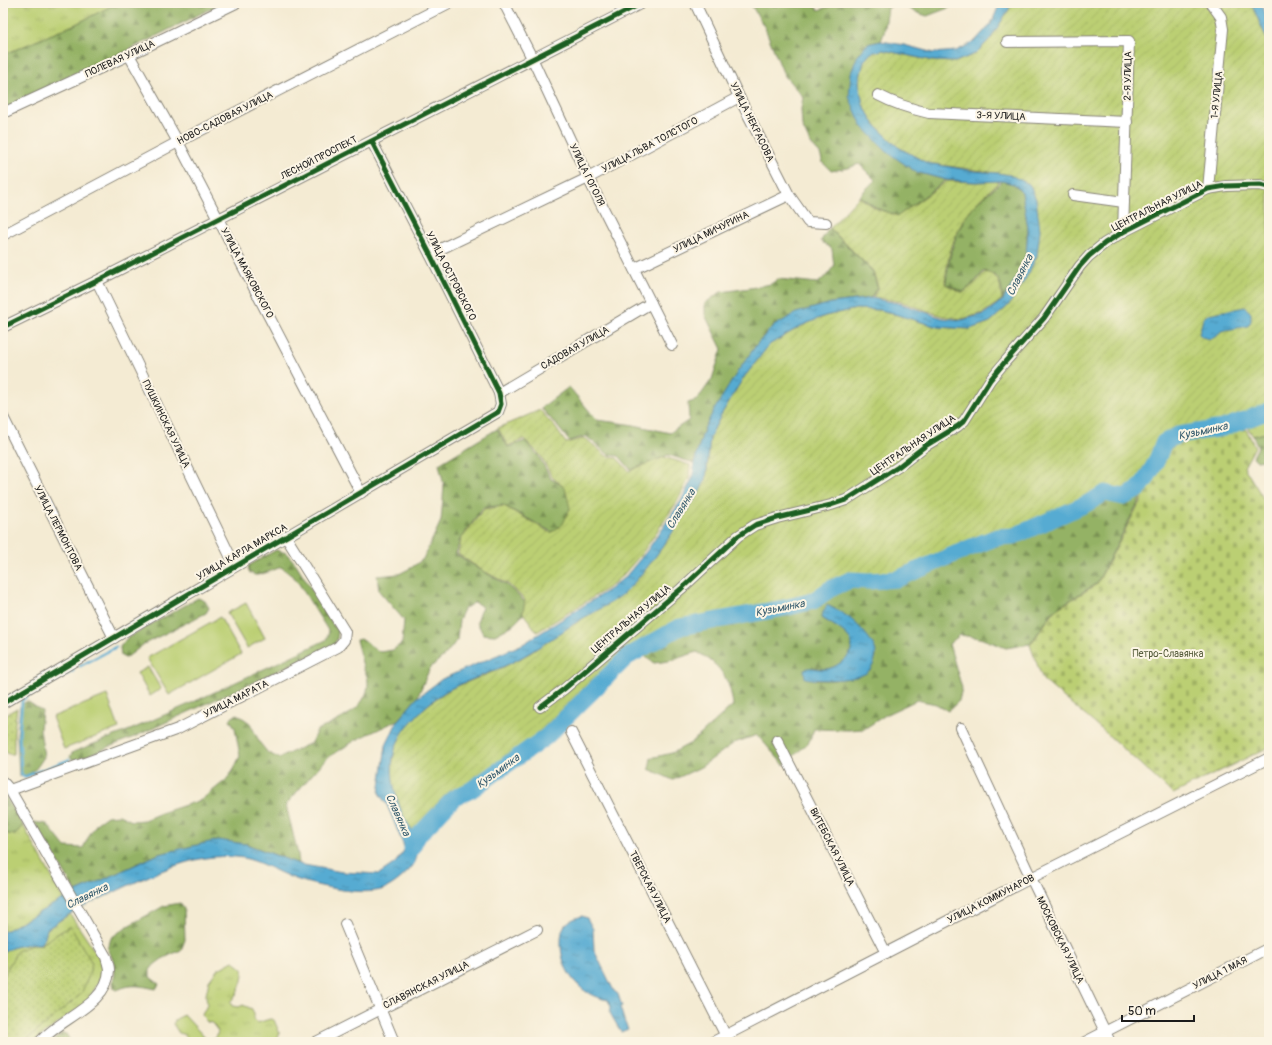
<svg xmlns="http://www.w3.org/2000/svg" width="1272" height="1045" viewBox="0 0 1272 1045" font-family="Pangolin,sans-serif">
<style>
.grass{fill:url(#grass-tufts);stroke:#6c7648}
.forest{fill:url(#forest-firs);stroke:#586740;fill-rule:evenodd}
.cemetery{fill:url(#cemetery-stones);stroke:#6c7648}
.park{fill:url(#park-dots);stroke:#6c7648}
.garden{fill:url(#garden-furrows);stroke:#6c7648}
.pitch{fill:#bbcf73;stroke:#6c7648}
.water{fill:url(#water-ripples);stroke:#396477}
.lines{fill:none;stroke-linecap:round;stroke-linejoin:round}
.stream{stroke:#56abd2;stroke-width:3}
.river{stroke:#56abd2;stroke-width:17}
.minor-casing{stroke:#888478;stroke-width:12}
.minor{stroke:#fff;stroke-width:10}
.cycleway-casing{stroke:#fcf5e5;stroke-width:8}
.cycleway{stroke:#1b5e20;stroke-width:5}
.labels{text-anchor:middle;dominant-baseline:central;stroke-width:4;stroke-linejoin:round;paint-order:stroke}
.street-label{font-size:10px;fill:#1c1c1c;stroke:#fcf5e5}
.park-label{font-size:10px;fill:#545b3a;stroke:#fcf5e5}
.water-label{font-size:11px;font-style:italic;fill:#365c6e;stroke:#fcf5e5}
</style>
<defs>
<pattern id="grass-tufts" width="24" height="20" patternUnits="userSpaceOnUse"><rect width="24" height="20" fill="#bbcf73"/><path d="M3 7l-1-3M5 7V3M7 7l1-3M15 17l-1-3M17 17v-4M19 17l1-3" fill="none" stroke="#a0b163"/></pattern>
<pattern id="forest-firs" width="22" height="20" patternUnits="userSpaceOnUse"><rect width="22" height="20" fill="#94b265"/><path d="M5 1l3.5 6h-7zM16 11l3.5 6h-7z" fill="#789052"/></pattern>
<pattern id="cemetery-stones" width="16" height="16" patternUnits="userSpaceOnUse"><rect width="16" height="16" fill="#bbcf73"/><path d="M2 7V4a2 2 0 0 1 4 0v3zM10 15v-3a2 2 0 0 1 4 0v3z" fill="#a0b163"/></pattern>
<pattern id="park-dots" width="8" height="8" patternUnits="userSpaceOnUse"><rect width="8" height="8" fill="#bbcf73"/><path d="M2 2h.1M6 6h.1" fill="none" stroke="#a0b163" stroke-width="1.8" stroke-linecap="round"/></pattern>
<pattern id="garden-furrows" width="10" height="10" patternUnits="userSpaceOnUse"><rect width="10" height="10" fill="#bbcf73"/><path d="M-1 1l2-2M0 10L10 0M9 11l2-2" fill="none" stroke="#a0b163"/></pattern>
<pattern id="water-ripples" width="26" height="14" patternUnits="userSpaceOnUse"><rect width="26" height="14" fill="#56abd2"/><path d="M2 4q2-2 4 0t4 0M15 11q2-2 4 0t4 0" fill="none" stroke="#468aaa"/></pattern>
</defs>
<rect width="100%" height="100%" fill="#fcf5e5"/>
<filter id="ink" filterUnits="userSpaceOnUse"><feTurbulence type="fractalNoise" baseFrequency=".025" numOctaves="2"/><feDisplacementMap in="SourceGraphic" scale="8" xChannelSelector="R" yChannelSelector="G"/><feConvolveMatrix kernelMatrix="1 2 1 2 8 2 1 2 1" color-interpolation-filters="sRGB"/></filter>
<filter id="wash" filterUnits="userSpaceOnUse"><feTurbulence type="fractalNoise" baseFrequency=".012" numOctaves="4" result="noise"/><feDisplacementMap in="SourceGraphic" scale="16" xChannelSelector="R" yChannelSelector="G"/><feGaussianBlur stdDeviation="0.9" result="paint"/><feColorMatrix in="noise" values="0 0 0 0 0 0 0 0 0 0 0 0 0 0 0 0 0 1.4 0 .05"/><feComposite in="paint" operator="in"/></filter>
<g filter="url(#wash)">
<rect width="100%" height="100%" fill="#f4ebd3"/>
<g class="grass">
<polygon points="3,3 117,3 76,24 3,55"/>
<polygon points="1269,416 1269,432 1253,436 1246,425"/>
<polygon points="23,825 64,899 3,932 3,833 15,835"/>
<path d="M70,914L100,959L102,969L99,981L88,1001L36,1040L35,1042H24L81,994L70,926L40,945H32L18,951L3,977V953C13,945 27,944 40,944L45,938L47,929Z"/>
<path d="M233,961L243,969C244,981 238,994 230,1002L232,1006L239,1007L243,1005L252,1009L254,1014V1019L257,1023L270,1019L274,1020L280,1034L278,1037L280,1042H189L183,1034L179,1033L173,1024L176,1019L184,1015L208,1041L216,1038L218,1031L212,1023L207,1022L202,1015L207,1005L206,995L209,981L217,970Z"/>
</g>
<g class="forest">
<polygon points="117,3 222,3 3,113 3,55 76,24"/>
<polygon points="750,3 810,3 819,10 832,5 835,3 897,3 888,8 884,33 881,41 867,44 916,172 946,180 898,216 877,208 859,196 875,180 859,164 848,168 831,171 823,163 820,154 810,143 802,126 801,109 803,97 784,75 765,28"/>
<polygon points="899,3 953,3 951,7 927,16 915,12"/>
<path d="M1002,181L1014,184L1022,192L1028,228L1026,255L1015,280L1003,300C1001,284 1002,275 984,271L973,284L963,292L946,284C948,258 956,229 972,208C981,198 993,190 1002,181Z"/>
<polygon points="829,228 873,272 877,287 871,298 831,303 772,327 757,344 738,371 704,429 694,463 668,455 631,470 619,456 609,455 586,436 569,441 558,427 541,408 569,387 597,420 634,425 670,433 689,420 688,403 697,400 712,379 722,349 705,315 705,303 721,292 750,288 771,284 778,279 818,283 827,275 834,266 832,249 821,241"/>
<path d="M497,429L508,447L525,441L538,455L551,479L565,486L571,507L564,524L552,532L503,505L483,508L460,539L456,554L479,569L507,585L525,602L523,615L513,625L495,635L483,634L477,622L482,607L475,602L464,609L459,620L457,640L446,654L430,668L417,698L398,720L356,740L327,758L302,786L286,805L298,854L299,864L246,844L159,854L76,892L34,822L47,824L65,847L83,848L90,834L97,823L107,816L119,815L132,821L144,820L161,813L201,800L226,780L233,771L240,756L235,728L230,719L237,714L250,723L260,743L268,753L279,758L311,743L317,730C337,722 369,708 368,682C368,678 366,673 364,670C361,660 359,650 356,640L361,639L380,652L393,650L402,643L404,620L379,591L377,576L399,574L411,568L423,559L441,521L444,486L439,464Z"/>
<polygon points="1269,432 1269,463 1264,460 1257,461 1253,457 1258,447 1253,436"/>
<path d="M1138,490L1144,491L1097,583L1054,610L1030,644L1006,648L980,638L960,635L949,644L962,688L959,701L948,711L936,704L917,700L887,714L864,729L848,730L814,729L809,742L784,765L757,735L734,743L701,767L673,780L649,769L651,758L672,753L691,743L733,705C730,679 720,664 697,652L669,661L654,663L644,656L645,647L680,627L784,608L813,601L830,589L850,580L869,581L962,551L997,537L1014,536L1086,504L1105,493L1124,497ZM827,605C842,612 853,619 863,632L856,677L832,680H816L812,667C816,667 822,670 827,669C842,666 859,652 848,636C844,630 829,623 822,618Z"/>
<path d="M276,550L286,553L296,564L338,632L337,639L334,645L134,737L76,760L72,759L70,756L73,752L130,730L187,705L326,640L329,632L296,579L281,567C276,569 259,576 255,575C253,574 251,573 249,572L248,566Z"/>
<polygon points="198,598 205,601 209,608 206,613 144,644 126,658 121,656 120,647 127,638"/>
<path d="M27,701L42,711L40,729L44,757C36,769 34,774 19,777L17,734L20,706Z"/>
<polygon points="3,793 23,825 15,835 3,833"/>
<path d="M180,903L184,909L185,940L181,950L162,959L154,965L150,970V977L159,984L156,989C141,986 132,983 117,990L114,988L113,982L115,974L113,960L108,949L111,938L126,927L164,906Z"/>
<polygon points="62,1033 66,1034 71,1042 52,1042"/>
</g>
<polygon class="cemetery" points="1244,425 1255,447 1244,467 1263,498 1269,506 1269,747 1173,794 1106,733 1043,680 1030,645 1055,610 1097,584 1166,452 1182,440"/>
<g class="park">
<polygon points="17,708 14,731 14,754 8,754 3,748 3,716"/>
<polygon points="70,926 92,963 88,978 81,994 24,1042 3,1042 3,977 17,951 32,945 40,945"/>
</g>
<g class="garden">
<polygon points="1011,3 1251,3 1269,44 1269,411 1223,428 1178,435 1164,442 1156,462 1145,481 1138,490 1124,497 1105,493 1086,504 1014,536 997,537 962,551 897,579 869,581 850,580 830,589 813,601 784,608 680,627 627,657 546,737 471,790 454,798 416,838 403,816 393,787 392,767 395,747 404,729 423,709 438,697 450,689 500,669 530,653 578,621 622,595 643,573 668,539 706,479 710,437 721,415 742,380 769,345 801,326 825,316 856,309 881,310 938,327 970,329 990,322 1008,306 1025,280 1037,256 1036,199 1010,175 927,163 898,147 875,125 863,105 859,82 864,61 871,53 883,50 933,61 955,62 975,54 991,38 1009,9"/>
<path d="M947,181L975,182L1000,181C991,190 979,199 971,209C954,231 947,257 945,284L963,293L974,284L985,272C1001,276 1000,285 1002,300L983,313L962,319L942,316L902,302L873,297L878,287L873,271L830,228L859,197L877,209L898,216Z"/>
<polygon points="540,410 555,427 566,443 585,438 608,457 617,458 629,471 664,457 690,465 689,478 677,502 643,552 623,575 608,588 537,632 523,613 525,600 508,584 480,569 458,554 461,539 484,509 504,506 551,533 563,524 570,508 565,488 552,477 540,455 524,439 508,446 498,428"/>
</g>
<g class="pitch">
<polygon points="246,603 265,638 247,648 227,613"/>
<polygon points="220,617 241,654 169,695 147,658"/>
<polygon points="148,667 161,689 150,696 137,673"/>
<polygon points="107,695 119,728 64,749 52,717"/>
</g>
<g class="water">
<path d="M1000,3H1011L1009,9L991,38L975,54L955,62L933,61L883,50L871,53L864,61L859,82L863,105L875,125L898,147L927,163L974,171L998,173L1010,175L1029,184L1036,199L1040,230L1037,256L1025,280L1008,306L990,322L970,329L938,327L881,310L856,309L825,316L801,326L769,345L742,380L721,415L710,437L706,479L699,493C676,526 653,566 623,594C613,603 592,613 580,620C563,631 546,643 529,653C513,663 496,670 478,677C469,681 458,685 448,690C435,698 423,708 413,720C385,749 389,780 403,815C407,823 414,831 416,839C417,846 418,856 415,862C411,871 393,886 384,889C362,897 309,885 288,876C271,869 254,858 236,857C197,853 160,871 125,887C107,896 88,903 70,914C62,918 55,924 47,929L45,938L40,944C27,944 13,945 3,953V932L76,892L159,854L218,840L246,844L299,864L342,872L379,874L395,863L405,849L387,805L379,793L386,745L398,720L417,698L442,679L523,644L610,589L626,576L646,552L681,501L693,477L694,463L704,429L714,410L738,371L757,344L772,327L796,313L831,303L871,298L902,304L942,318L962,320L984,314L1003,300L1015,280L1026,255L1028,228L1022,192L1014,184L1002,181L975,182L946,180L916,172L887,152L862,126L849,97L851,73L857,57L867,44L881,41L904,45L934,53L956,51L974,42L991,24Z"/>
<polygon points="1251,3 1261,3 1269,23 1269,44"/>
<path d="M1245,307L1251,313V321L1248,326L1221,331C1215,339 1211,340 1202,337L1199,334L1203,319L1208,314Z"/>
<path d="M827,605C834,609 842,612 848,617C856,622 876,643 876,653C876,655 875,657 875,659C874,664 872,668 868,672C856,681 819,681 805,678L804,669C815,666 816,670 825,669C832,669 839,664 844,660C866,640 837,628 822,618L823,612Z"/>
<path d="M582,916L587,918L593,929L594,950L614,991L618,994L622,1006L620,1007L625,1023L628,1029L621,1032L610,1013L611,1007L608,1000C581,996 562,973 561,946C561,939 561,930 565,925C569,920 576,918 582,916Z"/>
</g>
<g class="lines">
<g class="stream">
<polyline points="80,666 116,647"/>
<polyline points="69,760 24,777 21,774 19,734 22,700 27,696 73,671"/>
</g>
<polyline class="river" points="412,848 416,838 454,798 471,790 546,737 627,657 680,627 784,608 813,601 830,589 850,580 869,581 897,579 962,551 997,537 1014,536 1086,504 1105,493 1124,497 1138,490 1145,481 1156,462 1164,442 1178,435 1223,428 1269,411"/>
</g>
</g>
<g filter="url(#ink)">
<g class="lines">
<g class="minor-casing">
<g id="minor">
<polyline points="504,3 532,58 588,178 672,345"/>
<polyline points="695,3 739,97 789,195 808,222 826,223"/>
<polyline points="1007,42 1129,41 1123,232"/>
<polyline points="129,55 178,142 361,493"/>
<path d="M878,95C895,104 911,109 929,113L1127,122"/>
<polyline points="3,113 129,55 236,3"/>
<polyline points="1208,189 1223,29 1221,17 1211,3"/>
<polyline points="1073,195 1124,202"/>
<polyline points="3,235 178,142 449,3"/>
<polyline points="430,254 588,178 739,97"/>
<polyline points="634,269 789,195"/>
<polyline points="97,281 235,566"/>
<polyline points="3,327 97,281 642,3"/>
<polyline points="499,393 651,303"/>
<polyline points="3,417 114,638"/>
<polyline points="3,703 498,412 501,404 499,393 430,254 372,142"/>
<polyline points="540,707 564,689 681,589 738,536 755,525 777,518 831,505 846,500 898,467 925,446 958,426 964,421 990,380 1004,363 1044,318 1080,266 1089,256 1105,243 1123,232 1208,189 1226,186 1260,185 1269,187"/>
<polyline points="961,728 1031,878 1110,1042"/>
<polyline points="571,732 729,1042"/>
<polyline points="777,740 886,953"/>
<path d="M3,782L10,790L106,957C107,961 109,966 109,970C108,1005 58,1019 40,1042"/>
<polyline points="10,790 178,729 338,647 344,640 345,632 286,537"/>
<polyline points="345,924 394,1042"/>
<polyline points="316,1042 537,930"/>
<polyline points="713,1042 1031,878 1269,758"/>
<polyline points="1085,1042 1269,948"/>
</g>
</g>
<use href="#minor" class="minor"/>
<g class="cycleway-casing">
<g id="cycleway">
<polyline points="3,327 97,281 642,3"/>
<polyline points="3,703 498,412 501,404 499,393 430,254 372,142"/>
<polyline points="540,707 564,689 681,589 738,536 755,525 777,518 831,505 846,500 898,467 925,446 958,426 964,421 990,380 1004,363 1044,318 1080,266 1089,256 1105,243 1123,232 1208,189 1226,186 1260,185 1269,187"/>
</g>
</g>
<use href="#cycleway" class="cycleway"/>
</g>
</g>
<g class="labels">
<g class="street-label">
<text transform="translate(120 59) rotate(-25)">ПОЛЕВАЯ УЛИЦА</text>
<text transform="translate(1128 76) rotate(-89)">2-Я УЛИЦА</text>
<text transform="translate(1217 95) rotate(-84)">1-Я УЛИЦА</text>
<text transform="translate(1001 116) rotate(2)">3-Я УЛИЦА</text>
<text transform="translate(225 118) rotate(-27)">НОВО-САДОВАЯ УЛИЦА</text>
<text transform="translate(752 122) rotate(64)">УЛИЦА НЕКРАСОВА</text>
<text transform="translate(650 145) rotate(-28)">УЛИЦА ЛЬВА ТОЛСТОГО</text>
<text transform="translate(319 158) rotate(-27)">ЛЕСНОЙ ПРОСПЕКТ</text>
<text transform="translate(587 175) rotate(64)">УЛИЦА ГОГОЛЯ</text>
<text transform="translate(1157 206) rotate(-27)">ЦЕНТРАЛЬНАЯ УЛИЦА</text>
<text transform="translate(711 232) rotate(-26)">УЛИЦА МИЧУРИНА</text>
<text transform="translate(247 273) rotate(62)">УЛИЦА МАЯКОВСКОГО</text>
<text transform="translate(451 276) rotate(63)">УЛИЦА ОСТРОВСКОГО</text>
<text transform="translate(575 348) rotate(-30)">САДОВАЯ УЛИЦА</text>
<text transform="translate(166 424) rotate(64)">ПУШКИНСКАЯ УЛИЦА</text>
<text transform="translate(913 445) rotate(-34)">ЦЕНТРАЛЬНАЯ УЛИЦА</text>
<text transform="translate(58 528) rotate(63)">УЛИЦА ЛЕРМОНТОВА</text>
<text transform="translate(242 552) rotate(-30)">УЛИЦА КАРЛА МАРКСА</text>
<text transform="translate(631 619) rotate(-40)">ЦЕНТРАЛЬНАЯ УЛИЦА</text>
<text transform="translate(236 699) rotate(-27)">УЛИЦА МАРАТА</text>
<text transform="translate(832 847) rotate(63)">ВИТЕБСКАЯ УЛИЦА</text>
<text transform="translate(650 887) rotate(63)">ТВЕРСКАЯ УЛИЦА</text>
<text transform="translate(991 899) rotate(-27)">УЛИЦА КОММУНАРОВ</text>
<text transform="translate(1060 940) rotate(64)">МОСКОВСКАЯ УЛИЦА</text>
<text transform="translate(1220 973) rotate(-27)">УЛИЦА 1 МАЯ</text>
<text transform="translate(426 985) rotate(-27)">СЛАВЯНСКАЯ УЛИЦА</text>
</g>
<g class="park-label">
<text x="1168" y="654">Петро-Славянка</text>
</g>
<g class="water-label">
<text transform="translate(1020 275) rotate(-63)">Славянка</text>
<text transform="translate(1203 431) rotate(-12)">Кузьминка</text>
<text transform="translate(681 509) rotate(-58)">Славянка</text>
<text transform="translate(780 608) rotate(-11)">Кузьминка</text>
<text transform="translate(498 771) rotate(-36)">Кузьминка</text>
<text transform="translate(398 815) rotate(66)">Славянка</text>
<text transform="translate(87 896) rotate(-26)">Славянка</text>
</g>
</g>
<rect width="1272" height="1045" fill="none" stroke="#fcf5e5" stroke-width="16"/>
<path d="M1122 1015v6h72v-6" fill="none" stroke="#1c1c1c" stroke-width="2"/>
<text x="1128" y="1015" font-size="12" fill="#1c1c1c" stroke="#fcf5e5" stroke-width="3" paint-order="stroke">50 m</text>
</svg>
